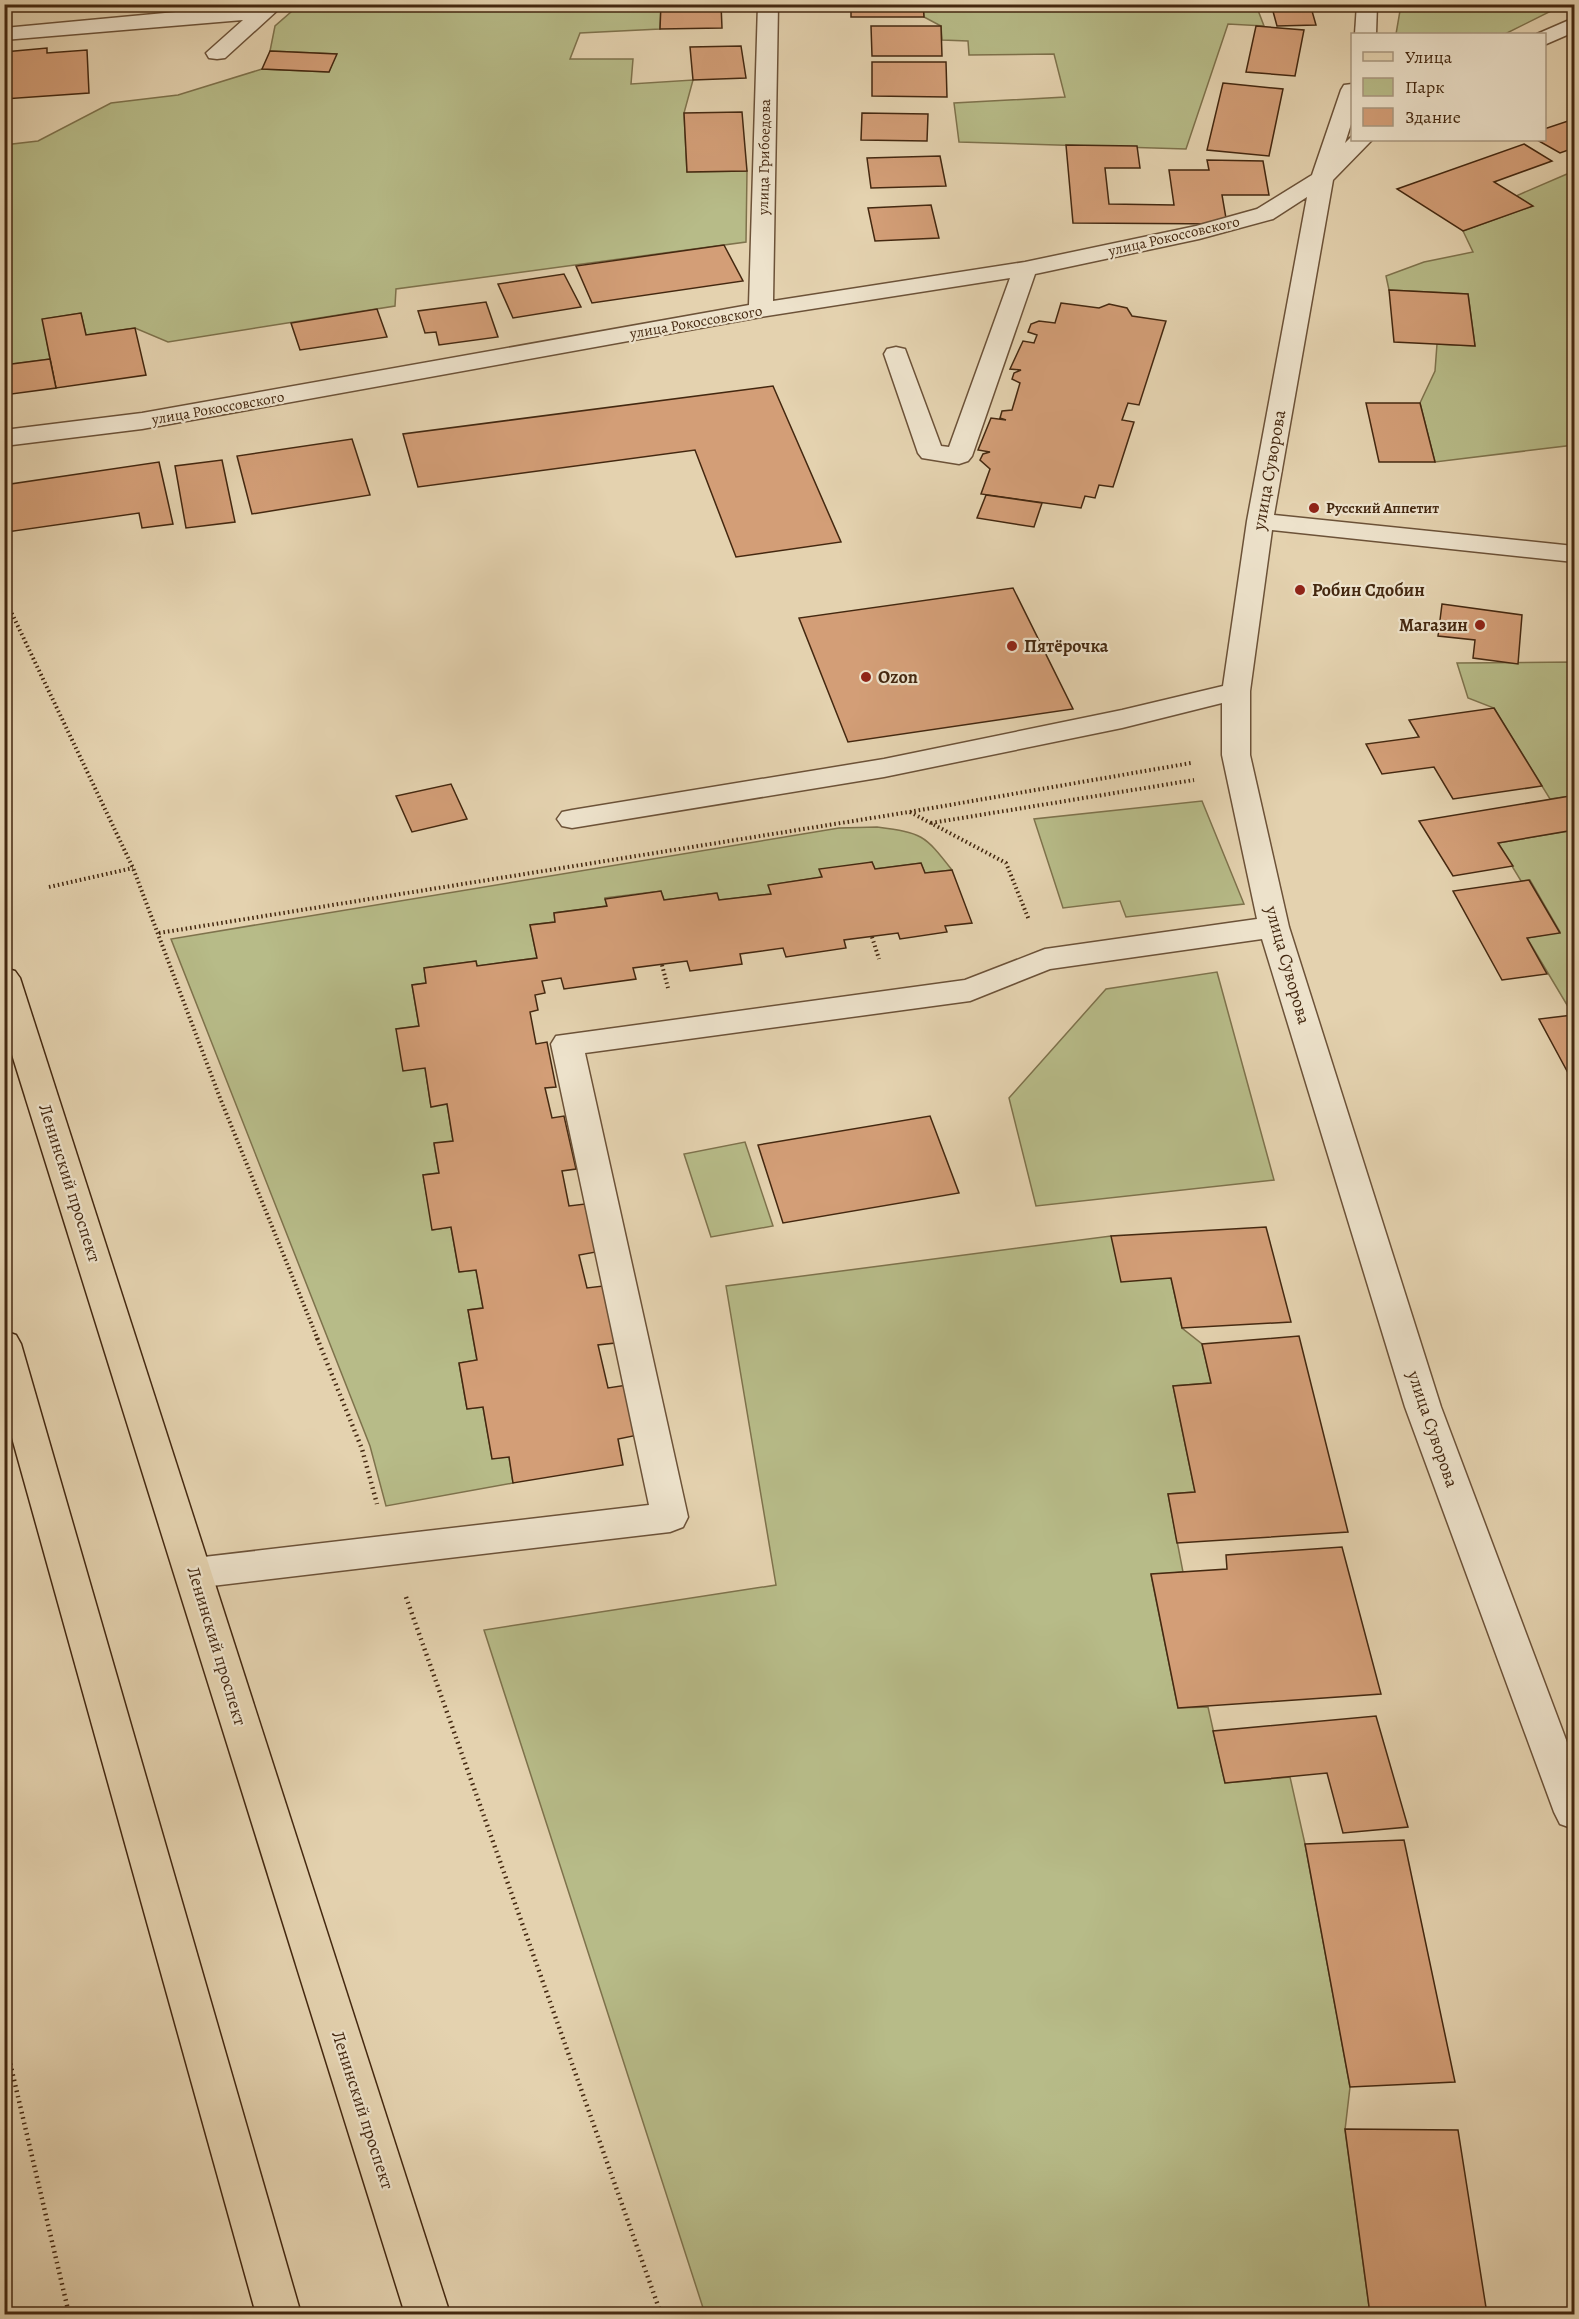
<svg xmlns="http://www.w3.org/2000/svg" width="1579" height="2319" viewBox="0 0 1579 2319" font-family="Alegreya,serif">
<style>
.green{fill:#b7bb88;stroke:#7e724c;stroke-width:1.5}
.building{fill:#d39e77;stroke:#442810;stroke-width:1.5}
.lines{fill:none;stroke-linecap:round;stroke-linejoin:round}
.minor-casing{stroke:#6c5238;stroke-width:3}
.major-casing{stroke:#442810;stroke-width:3}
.path-far1{stroke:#442810;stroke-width:4;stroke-dasharray:1.5 3;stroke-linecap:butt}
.path{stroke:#442810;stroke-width:4.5;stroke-dasharray:1.5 4;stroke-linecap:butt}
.minor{fill:#ede2cb;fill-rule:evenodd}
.major{fill:#e4d2af;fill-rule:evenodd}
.poi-dot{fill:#8f2418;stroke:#ede2cb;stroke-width:2}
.labels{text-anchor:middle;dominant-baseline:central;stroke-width:4.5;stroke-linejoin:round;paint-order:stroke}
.far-street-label{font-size:15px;fill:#442810;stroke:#ede2cb}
.far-poi-label{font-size:15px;font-weight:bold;fill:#442810;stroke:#ede2cb;text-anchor:start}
.street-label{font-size:18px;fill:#442810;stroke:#ede2cb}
.poi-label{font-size:18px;font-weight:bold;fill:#442810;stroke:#ede2cb;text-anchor:start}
</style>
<rect width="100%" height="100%" fill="#e4d2af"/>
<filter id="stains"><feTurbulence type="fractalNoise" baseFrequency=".00333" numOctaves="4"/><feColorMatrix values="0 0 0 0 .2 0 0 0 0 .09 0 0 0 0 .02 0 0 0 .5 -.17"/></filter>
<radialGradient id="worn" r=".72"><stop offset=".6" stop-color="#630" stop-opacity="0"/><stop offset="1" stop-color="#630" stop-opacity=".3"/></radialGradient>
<g class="green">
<polygon points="299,5 661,5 660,29 580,33 570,59 633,59 631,84 693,80 684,113 687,172 747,171 746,242 396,289 395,306 168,342 135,328 86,335 81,313 43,319 50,359 5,365 4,145 38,141 111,103 178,95 262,69 329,72 336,54 270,51 275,26"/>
<polygon points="923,5 1256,5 1264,26 1228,24 1186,149 959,142 954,103 1065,97 1054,54 969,55 968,41 942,40 941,26 924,17"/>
<polygon points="1401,5 1401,4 1563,5 1505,34 1396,34"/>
<polygon points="1574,171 1574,445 1435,462 1420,403 1435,371 1437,344 1475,346 1468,294 1389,290 1386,276 1424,262 1473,252 1463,231 1532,206 1516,196"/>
<polygon points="1574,662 1574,802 1570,796 1550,799 1494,708 1468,698 1457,663"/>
<polygon points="1202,801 1244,904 1126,917 1120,901 1063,908 1034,819"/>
<path d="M877,827C922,833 924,834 952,870L925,873L921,863L875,869L872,862L822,877L769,885L771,894L719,900L716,893L664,900L661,891L605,898L607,906L554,913L555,922L530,925L537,958L477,966L476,961L424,968L426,983L412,985L419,1026L396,1029L425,1068L431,1106L447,1104L453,1141L434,1144L439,1173L423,1175L433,1230L451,1227L459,1272L476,1270L483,1308L468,1310L477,1360L459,1363L467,1409L483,1407L492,1458L509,1457L513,1483L386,1506L370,1446L171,939L839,828Z"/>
<polygon points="1574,830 1574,1015 1573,1015 1527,938 1560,932 1530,880 1521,881 1498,843"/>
<polygon points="1217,972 1274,1180 1036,1206 1009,1098 1106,989"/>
<polygon points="745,1142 773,1226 711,1237 684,1154"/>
<polygon points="1111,1236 1171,1278 1182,1328 1202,1344 1211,1383 1173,1386 1195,1492 1168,1494 1183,1572 1151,1575 1178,1708 1208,1707 1225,1783 1290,1777 1305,1844 1350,2087 1345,2130 1370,2314 705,2314 484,1630 776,1585 726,1286"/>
</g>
<g class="building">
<polygon points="661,4 721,4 722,28 660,29"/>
<polygon points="851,4 923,4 924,17 851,17"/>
<polygon points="1271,4 1310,4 1316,25 1277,26"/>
<polygon points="871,26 941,26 942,56 872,56"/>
<polygon points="1256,26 1304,30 1295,76 1246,72"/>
<polygon points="741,46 746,78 693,80 690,47"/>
<polygon points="47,48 47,53 87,50 89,93 4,99 4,52"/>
<polygon points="270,51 337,54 329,72 262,69"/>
<polygon points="872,62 946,62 947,97 872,96"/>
<polygon points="1223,83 1283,89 1269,156 1207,150"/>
<polygon points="742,112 747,171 687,172 684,113"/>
<polygon points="862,113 928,114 927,141 861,140"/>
<polygon points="1574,119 1574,148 1560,153 1537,140 1544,140 1544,129"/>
<polygon points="1524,144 1552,161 1494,182 1533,206 1463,231 1397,189"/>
<polygon points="1066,145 1137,146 1140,168 1105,168 1109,204 1174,205 1169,170 1209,170 1207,160 1263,161 1269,195 1222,195 1227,224 1073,223"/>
<polygon points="940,156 946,186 871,188 867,158"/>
<polygon points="931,205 939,238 875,241 868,208"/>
<polygon points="724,245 743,281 592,303 576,266"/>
<polygon points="564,274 581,307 513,318 498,284"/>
<polygon points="1389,290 1468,294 1475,346 1394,342"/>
<polygon points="486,302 498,337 439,345 436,332 425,333 418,311"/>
<polygon points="1061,303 1099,308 1109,304 1127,308 1132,316 1166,321 1139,405 1128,403 1122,420 1134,422 1113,487 1099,485 1095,498 1085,496 1081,508 981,494 990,469 980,460 983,454 990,452 978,450 991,418 1006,420 1000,418 1002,411 1012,410 1020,383 1012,379 1014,373 1021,370 1010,369 1023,341 1034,343 1037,335 1028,332 1031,324 1039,321 1055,323"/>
<polygon points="377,309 387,337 300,350 291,323"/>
<polygon points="81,313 86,335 135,328 146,375 56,388 42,319"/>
<polygon points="50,359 56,388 4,395 4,365"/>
<polygon points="773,386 841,542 736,557 695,450 418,487 403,434"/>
<polygon points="1366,403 1420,403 1435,462 1379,462"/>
<polygon points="352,439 370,495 252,514 237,456"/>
<polygon points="222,460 235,522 186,528 175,466"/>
<polygon points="159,462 173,524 142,528 139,513 7,532 4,514 4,485"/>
<polygon points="986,495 1042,503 1034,527 977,518"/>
<polygon points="1013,588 1073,709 848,742 799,618"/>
<polygon points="1442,604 1522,615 1518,664 1473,658 1475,640 1438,636"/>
<polygon points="1494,708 1542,786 1453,799 1434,767 1382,774 1366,744 1419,737 1409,720"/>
<polygon points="451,784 467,819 412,832 396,796"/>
<polygon points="1570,796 1574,802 1574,830 1498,843 1513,866 1453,876 1419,821"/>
<polygon points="872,862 875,869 921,863 925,873 952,870 972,923 945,926 947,932 900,939 898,933 844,940 846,948 786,957 783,948 740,954 742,964 690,971 687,961 633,968 636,979 564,989 561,978 542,981 545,993 535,995 538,1010 530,1012 536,1044 547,1042 556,1087 545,1088 552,1118 564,1116 576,1169 562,1171 569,1206 585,1204 596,1252 579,1255 587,1288 603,1286 615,1343 598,1345 608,1388 627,1385 638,1435 618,1439 623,1465 513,1483 509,1457 492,1459 483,1407 467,1409 459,1363 477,1360 468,1310 483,1308 476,1270 459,1272 451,1227 432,1230 423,1175 439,1173 434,1143 453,1141 447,1104 431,1107 425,1068 403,1071 396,1029 419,1026 412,985 426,983 424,968 476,961 477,966 537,958 530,925 555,922 554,913 607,906 605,899 661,891 664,900 717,893 719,900 771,894 768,885 822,877 819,869"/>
<polygon points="1529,880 1560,933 1527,938 1547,974 1502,980 1453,891"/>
<polygon points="1573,1015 1574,1015 1574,1084 1539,1019"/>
<polygon points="930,1116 959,1193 783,1223 758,1145"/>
<polygon points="1266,1227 1291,1322 1182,1328 1171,1278 1121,1282 1111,1236"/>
<polygon points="1299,1336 1348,1532 1177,1543 1168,1494 1195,1492 1173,1386 1211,1383 1202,1344"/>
<polygon points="1342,1547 1381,1694 1178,1708 1151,1574 1227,1569 1226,1555"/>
<polygon points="1376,1716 1408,1827 1343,1833 1327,1773 1225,1783 1213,1731"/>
<polygon points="1404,1840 1455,2082 1350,2087 1305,1844"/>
<polygon points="1345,2129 1458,2130 1487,2314 1370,2314"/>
</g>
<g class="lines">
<g class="minor-casing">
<g id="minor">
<polygon points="262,4 278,4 280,8 225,58 217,59 209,58 206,53 243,20 4,40 4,28"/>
<polygon points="758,4 778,4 773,301 1025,262 1196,226 1257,209 1312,175 1341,90 1344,85 1352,84 1352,121 1345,143 1352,136 1352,140 1372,140 1333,180 1274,515 1574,546 1574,562 1272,530 1250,691 1250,755 1289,927 1441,1407 1574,1761 1574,1829 1560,1824 1554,1812 1405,1407 1262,939 1050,969 970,1001 585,1053 688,1517 683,1527 670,1532 195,1588 182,1584 176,1573 182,1562 195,1558 649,1505 551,1044 556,1036 965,980 1045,949 1257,919 1222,755 1222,703 1122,728 884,777 572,828 562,826 557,819 562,812 572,810 884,759 1122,710 1223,686 1247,521 1307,197 1273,219 1199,239 1035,274 972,456 968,461 959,464 922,458 918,453 884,354 887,349 896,347 905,349 941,446 949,447 1010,278 761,317 142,429 4,446 4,430 142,413 749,305"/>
<polygon points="1357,4 1377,4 1376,34 1355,34"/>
<polygon points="1574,18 1574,32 1544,45 1544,34 1537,34"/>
</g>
</g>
<g class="major-casing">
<g id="major">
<polygon points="4,968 15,971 20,978 450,2314 405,2314 4,1029"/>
<polygon points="4,1331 16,1335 21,1344 301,2314 256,2314 4,1409"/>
</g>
</g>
<g class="path-far1">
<polyline points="4,597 133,868 220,1098 318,1340"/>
<polyline points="910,812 1006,863 1029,920"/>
<polyline points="931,823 1194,780"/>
<polyline points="49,887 133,868"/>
<polyline points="159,933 909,812 1191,763"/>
<polyline points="872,937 879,959"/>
<polyline points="662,965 668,988"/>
</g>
<g class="path">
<polyline points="317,1338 362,1449 377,1504"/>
<polyline points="406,1597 661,2314"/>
<polyline points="4,2037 69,2314"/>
</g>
<use href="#minor" class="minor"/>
<use href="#major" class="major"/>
</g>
<g class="poi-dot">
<circle cx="1314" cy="508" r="6"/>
<circle cx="1300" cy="590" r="6"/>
<circle cx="1480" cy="625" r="6"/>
<circle cx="1012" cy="646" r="6"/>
<circle cx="866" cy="677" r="6"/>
</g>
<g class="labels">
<g class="far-street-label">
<text transform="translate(764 157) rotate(-89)">улица Грибоедова</text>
<text transform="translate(1174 236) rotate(-13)">улица Рокоссовского</text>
<text transform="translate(696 322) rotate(-10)">улица Рокоссовского</text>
<text transform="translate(218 408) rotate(-10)">улица Рокоссовского</text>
</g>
<g class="far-poi-label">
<text x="1326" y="508">Русский Аппетит</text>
</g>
<g class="street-label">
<text transform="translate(1269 470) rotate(-80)">улица Суворова</text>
<text transform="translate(1288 965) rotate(74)">улица Суворова</text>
<text transform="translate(70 1183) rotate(72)">Ленинский проспект</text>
<text transform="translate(1433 1429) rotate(71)">улица Суворова</text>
<text transform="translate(217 1646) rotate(73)">Ленинский проспект</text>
<text transform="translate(363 2110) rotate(72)">Ленинский проспект</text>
</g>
<g class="poi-label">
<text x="1312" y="590">Робин Сдобин</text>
<text x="1468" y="625" text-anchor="end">Магазин</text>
<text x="1024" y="646">Пятёрочка</text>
<text x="878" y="677">Ozon</text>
</g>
</g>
<rect width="1579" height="2319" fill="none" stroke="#e4d2af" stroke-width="24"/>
<rect x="6" y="6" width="1567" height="2307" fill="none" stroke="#442810" stroke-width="3"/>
<rect x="12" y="12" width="1555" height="2295" fill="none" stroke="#442810" stroke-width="1.5"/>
<rect x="1351" y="33" width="195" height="108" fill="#ede2cb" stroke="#a99880" stroke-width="1.5"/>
<rect x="1363" y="52" width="30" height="9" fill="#e4d2af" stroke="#a99880" stroke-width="1.5"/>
<text x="1405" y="63" font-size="18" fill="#442810">Улица</text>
<rect x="1363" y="78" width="30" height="18" fill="#b7bb88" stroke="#a99880" stroke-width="1.5"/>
<text x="1405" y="93" font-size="18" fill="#442810">Парк</text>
<rect x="1363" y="108" width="30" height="18" fill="#d39e77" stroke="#a99880" stroke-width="1.5"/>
<text x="1405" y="123" font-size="18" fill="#442810">Здание</text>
<rect width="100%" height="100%" filter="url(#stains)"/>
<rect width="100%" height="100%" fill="url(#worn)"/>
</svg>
